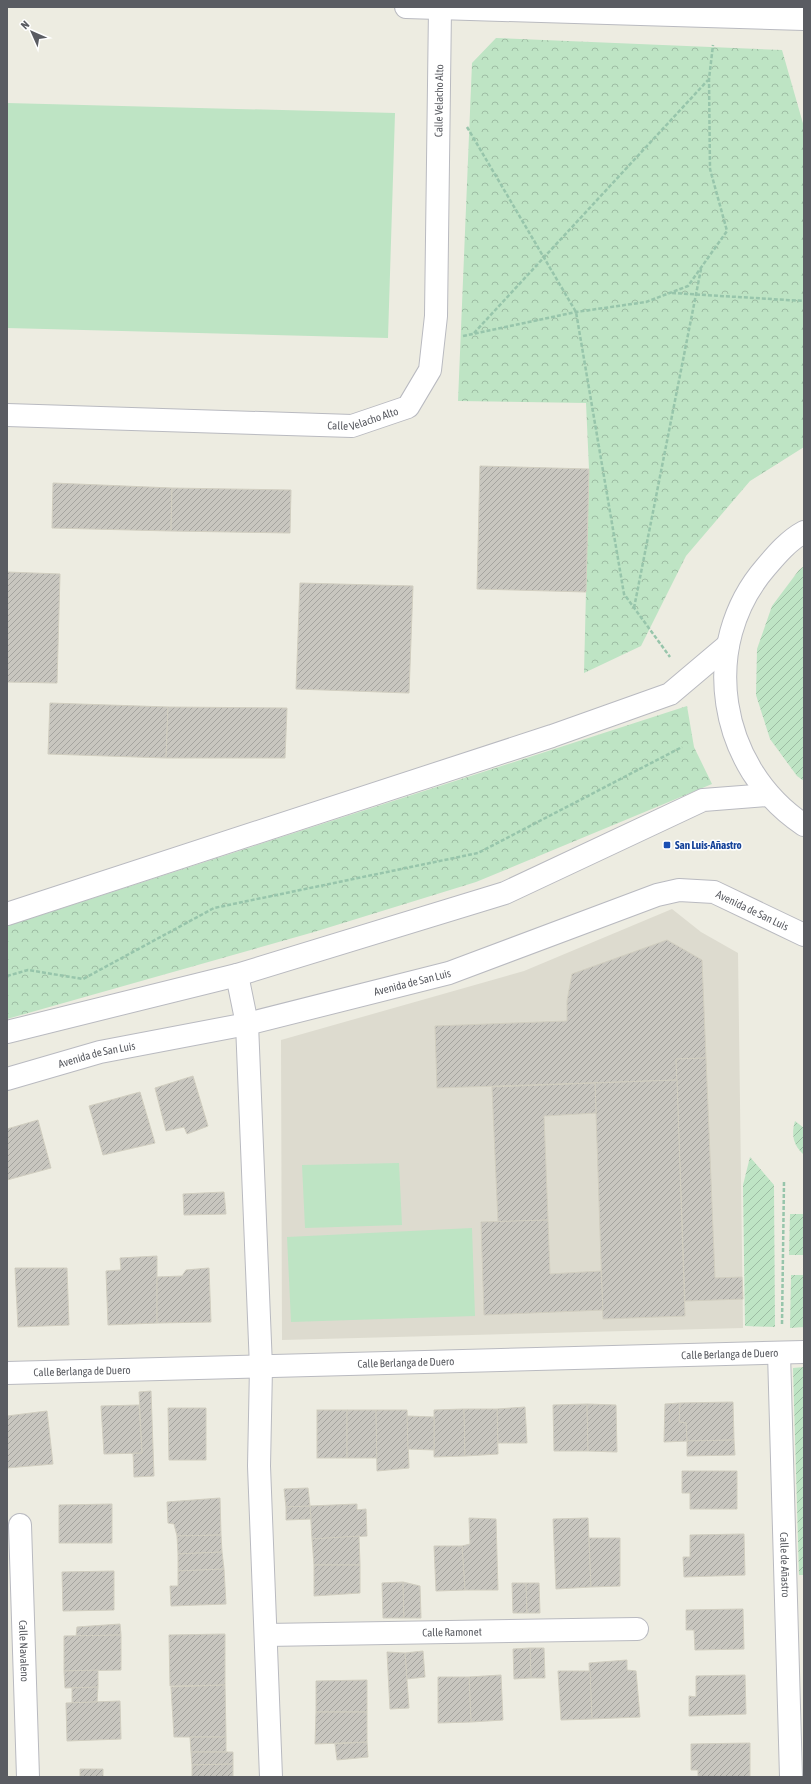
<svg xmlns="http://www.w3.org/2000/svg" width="811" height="1784" viewBox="0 0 811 1784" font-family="'Asap Condensed',sans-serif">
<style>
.education{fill:#dddbcf}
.grass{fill:#bee4c4}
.forest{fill:url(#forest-crowns)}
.garden{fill:url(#garden-furrows)}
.building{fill:url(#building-hatch);stroke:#d1cec0}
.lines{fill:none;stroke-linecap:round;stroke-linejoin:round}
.minor-casing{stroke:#b9bac0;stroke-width:24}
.path{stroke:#97c5ab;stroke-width:2.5;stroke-dasharray:4 2;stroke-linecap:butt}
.minor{stroke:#fff;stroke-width:22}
.transit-dot{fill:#1a4fb4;stroke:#fff;stroke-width:1.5}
.labels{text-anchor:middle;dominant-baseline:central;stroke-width:3;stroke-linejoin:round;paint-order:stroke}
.street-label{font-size:11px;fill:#5a5c62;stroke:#fff}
.transit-label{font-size:11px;font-weight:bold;fill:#164399;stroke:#fff;text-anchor:start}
</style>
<defs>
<pattern id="forest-crowns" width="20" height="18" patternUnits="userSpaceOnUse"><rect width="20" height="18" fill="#bee4c4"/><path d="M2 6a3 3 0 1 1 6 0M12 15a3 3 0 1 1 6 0" fill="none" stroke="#9dbca3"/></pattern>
<pattern id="garden-furrows" width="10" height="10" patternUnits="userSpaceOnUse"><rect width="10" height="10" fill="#bee4c4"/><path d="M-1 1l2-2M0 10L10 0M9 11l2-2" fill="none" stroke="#9dbca3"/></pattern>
<pattern id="building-hatch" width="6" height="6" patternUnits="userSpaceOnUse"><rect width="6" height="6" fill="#c8c6bf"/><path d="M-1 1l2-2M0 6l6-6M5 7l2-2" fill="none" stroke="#a5a49f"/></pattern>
</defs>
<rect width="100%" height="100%" fill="#edece1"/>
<polygon class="education" points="672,909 701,932 738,953 743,1328 282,1340 281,1040 524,971"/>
<g class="grass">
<polygon points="7,103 395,113 388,338 7,328"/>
<polygon points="399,1163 402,1225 305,1228 302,1165"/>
<polygon points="472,1228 475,1316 291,1322 287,1237"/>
</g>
<g class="forest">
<polygon points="496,38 782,50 804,127 804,447 750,481 686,556 641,646 584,673 589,469 586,403 458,401 472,63"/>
<polygon points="687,706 694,747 712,784 476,882 314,932 7,1019 7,926"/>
</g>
<g class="garden">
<polygon points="804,566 804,781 797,776 770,739 756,695 757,649 772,606 799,570"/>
<path d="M795,1121L804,1128V1155C793,1145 791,1135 795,1121Z"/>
<polygon points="750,1157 774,1185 775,1327 745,1326 743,1185"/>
<polygon points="790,1214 804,1214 804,1255 789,1255"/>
<polygon points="791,1275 804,1275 804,1327 790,1328"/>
<polygon points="804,1367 804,1575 799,1575 793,1368"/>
</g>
<g class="building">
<polygon points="480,466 589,469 586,592 477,589"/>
<polygon points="53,483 172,488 171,531 52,528"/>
<polygon points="172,488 291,490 290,533 171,531"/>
<polygon points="7,572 60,574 57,683 7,682"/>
<polygon points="300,583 413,586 409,693 296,689"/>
<polygon points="50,703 168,707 166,758 48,754"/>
<polygon points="168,707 287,708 285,758 166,758"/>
<polygon points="667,940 702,960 706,1058 676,1059 677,1080 437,1088 435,1026 567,1021 567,1001 572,974"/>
<polygon points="706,1058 715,1278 742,1277 743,1299 685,1301 676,1059"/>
<polygon points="193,1076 208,1126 187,1134 184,1127 166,1131 155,1088"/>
<polygon points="677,1080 685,1316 603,1319 595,1083"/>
<polygon points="595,1083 596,1113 544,1116 548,1220 498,1222 492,1087"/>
<polygon points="140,1092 155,1143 103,1155 89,1106"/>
<polygon points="38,1120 51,1168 7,1180 7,1129"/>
<polygon points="224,1192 226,1214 184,1215 183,1194"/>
<polygon points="548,1220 550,1274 601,1271 603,1310 484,1315 481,1222"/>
<polygon points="157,1256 157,1323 108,1325 106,1271 121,1270 120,1258"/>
<polygon points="15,1268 67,1268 69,1325 18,1327"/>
<polygon points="209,1268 211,1322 157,1323 157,1277 182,1276 186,1270"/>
<polygon points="151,1391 154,1476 134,1477 133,1453 142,1453 139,1392"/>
<polygon points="733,1402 734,1440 687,1441 686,1423 679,1422 680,1403"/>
<polygon points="680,1403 679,1422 686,1423 687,1441 664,1442 665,1404"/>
<polygon points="587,1404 588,1451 554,1451 553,1405"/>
<polygon points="587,1404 616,1405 617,1452 588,1451"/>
<polygon points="139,1405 142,1453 104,1454 101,1406"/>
<polygon points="525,1407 527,1443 498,1443 497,1409"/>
<polygon points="168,1408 206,1408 206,1460 169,1460"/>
<polygon points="464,1409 465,1456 434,1457 434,1410"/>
<polygon points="464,1409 497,1409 498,1454 465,1456"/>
<rect x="317" y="1410" width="30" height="48"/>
<polygon points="347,1410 376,1410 377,1458 347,1458"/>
<polygon points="376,1410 407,1410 409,1468 377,1471"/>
<polygon points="47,1411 53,1464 7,1468 7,1416"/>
<polygon points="407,1416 434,1417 434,1450 408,1449"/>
<polygon points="734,1440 735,1455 687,1456 687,1441"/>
<polygon points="682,1471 737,1471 737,1509 690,1509 690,1493 682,1493"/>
<polygon points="308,1488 310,1506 286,1507 284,1489"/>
<polygon points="220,1498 221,1535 177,1536 174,1524 168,1523 167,1502"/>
<polygon points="112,1504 112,1543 59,1543 59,1505"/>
<polygon points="357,1504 357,1510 366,1509 367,1536 312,1539 310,1506"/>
<polygon points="310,1506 311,1519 286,1520 286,1507"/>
<polygon points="469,1518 496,1519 498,1590 465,1590 462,1546 470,1544"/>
<polygon points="588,1518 591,1587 556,1589 553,1519"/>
<polygon points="744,1534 745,1575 684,1577 683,1557 690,1557 690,1535"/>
<polygon points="221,1535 222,1552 178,1554 177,1536"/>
<polygon points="359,1536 360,1565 314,1565 312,1539"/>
<polygon points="589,1538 620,1538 620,1586 591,1587"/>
<polygon points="434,1546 462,1546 465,1590 436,1591"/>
<polygon points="222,1552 224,1569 178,1571 178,1554"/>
<polygon points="314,1565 360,1565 360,1593 314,1596"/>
<polygon points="224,1569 226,1604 171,1606 170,1586 178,1586 178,1571"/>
<polygon points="114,1571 114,1610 63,1611 62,1572"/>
<polygon points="403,1582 404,1618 383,1618 382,1583"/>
<polygon points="403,1582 420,1586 421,1618 404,1618"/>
<polygon points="512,1583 526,1583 527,1613 513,1613"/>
<polygon points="526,1583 539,1583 540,1613 527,1613"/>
<polygon points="743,1609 744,1649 695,1650 694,1630 686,1630 686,1610"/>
<polygon points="120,1624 121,1635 76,1636 77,1627"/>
<polygon points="225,1634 225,1685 170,1686 169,1635"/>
<polygon points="121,1635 121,1670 64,1671 64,1636"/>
<polygon points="530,1648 544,1648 545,1678 531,1678"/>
<polygon points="530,1648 531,1678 514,1679 513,1649"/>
<polygon points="423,1651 425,1677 407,1679 405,1653"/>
<polygon points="387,1652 405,1653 409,1708 390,1709"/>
<polygon points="627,1660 627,1670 636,1671 640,1717 592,1719 589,1663"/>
<polygon points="98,1670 98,1687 65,1688 64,1671"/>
<polygon points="558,1671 590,1671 592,1719 561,1720"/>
<polygon points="501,1675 503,1720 471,1722 469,1677"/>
<polygon points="745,1675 746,1714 689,1716 689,1696 696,1697 696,1676"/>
<polygon points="438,1677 469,1677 471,1722 438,1723"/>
<polygon points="367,1680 367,1712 316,1712 316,1681"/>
<polygon points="225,1685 226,1737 174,1737 171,1687"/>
<polygon points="98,1687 97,1702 72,1703 72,1688"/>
<polygon points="120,1701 121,1739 67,1741 66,1703"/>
<polygon points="316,1712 367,1712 367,1742 315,1744"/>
<polygon points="190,1737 226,1737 226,1752 191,1752"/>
<polygon points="367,1742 368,1757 337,1760 335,1744"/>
<polygon points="750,1743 750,1777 698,1777 698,1770 691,1770 691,1744"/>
<polygon points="191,1752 233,1752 233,1764 192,1765"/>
<polygon points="233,1764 233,1777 186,1777 192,1777 192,1765"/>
<polygon points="80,1769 103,1769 103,1777 63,1777 80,1777"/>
</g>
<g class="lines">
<g class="minor-casing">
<g id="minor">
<polyline points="406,7 804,19"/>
<path id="s1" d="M7,415L352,426L408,407L430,370L436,316L440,8"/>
<path d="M804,532C789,540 777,554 766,567C698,645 718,768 804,825"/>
<polyline points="7,914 552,736 670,694 728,645"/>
<polyline points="237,975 247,1024 261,1367 259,1466 271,1777"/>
<polyline points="7,1032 237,975 505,893 703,800 768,795"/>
<path id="s2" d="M7,1079L100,1052L247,1024L449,973L657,895L679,890L714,892L804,935"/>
<path id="s3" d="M779,1353L791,1777"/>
<path id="s4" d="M7,1373L804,1352"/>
<path id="s5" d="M20,1525L28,1777"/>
<path id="s6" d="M266,1635L637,1629"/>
</g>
</g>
<g class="path">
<polyline points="467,127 576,312 624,594 670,657"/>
<polyline points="672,293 804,301"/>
<polyline points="474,333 708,80"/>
<polyline points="463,336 576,312 646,302 688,286 727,231 710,169 709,79 713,45"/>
<polyline points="634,608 701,269"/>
<polyline points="7,976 28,970 83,979 214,908 478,853 682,747"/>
<polyline points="782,1324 784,1182"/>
</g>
<use href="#minor" class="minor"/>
</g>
<rect class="transit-dot" x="663" y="841" width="8" height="8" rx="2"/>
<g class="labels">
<g class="street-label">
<text stroke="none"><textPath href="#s1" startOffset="717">Calle Velacho Alto</textPath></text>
<text stroke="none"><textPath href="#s1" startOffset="357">Calle Velacho Alto</textPath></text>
<text stroke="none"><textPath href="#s2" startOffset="777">Avenida de San Luis</textPath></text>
<text stroke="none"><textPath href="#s2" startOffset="417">Avenida de San Luis</textPath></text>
<text stroke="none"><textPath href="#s2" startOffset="93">Avenida de San Luis</textPath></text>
<text stroke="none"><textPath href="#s4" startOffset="723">Calle Berlanga de Duero</textPath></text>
<text stroke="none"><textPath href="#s4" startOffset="399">Calle Berlanga de Duero</textPath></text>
<text stroke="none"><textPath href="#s4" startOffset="75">Calle Berlanga de Duero</textPath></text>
<text stroke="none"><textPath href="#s3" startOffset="212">Calle de Añastro</textPath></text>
<text stroke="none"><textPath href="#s6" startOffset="186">Calle Ramonet</textPath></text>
<text stroke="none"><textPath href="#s5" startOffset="126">Calle Navaleno</textPath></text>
</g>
<g class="transit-label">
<text x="675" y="845">San Luis-Añastro</text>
</g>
</g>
<rect width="811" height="1784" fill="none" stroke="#5a5c62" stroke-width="16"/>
<g transform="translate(32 32) rotate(315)" stroke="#ffffff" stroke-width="3" paint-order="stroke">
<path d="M0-3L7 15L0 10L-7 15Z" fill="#5a5c62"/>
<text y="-6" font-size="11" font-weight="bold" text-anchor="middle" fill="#5a5c62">N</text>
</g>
</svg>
